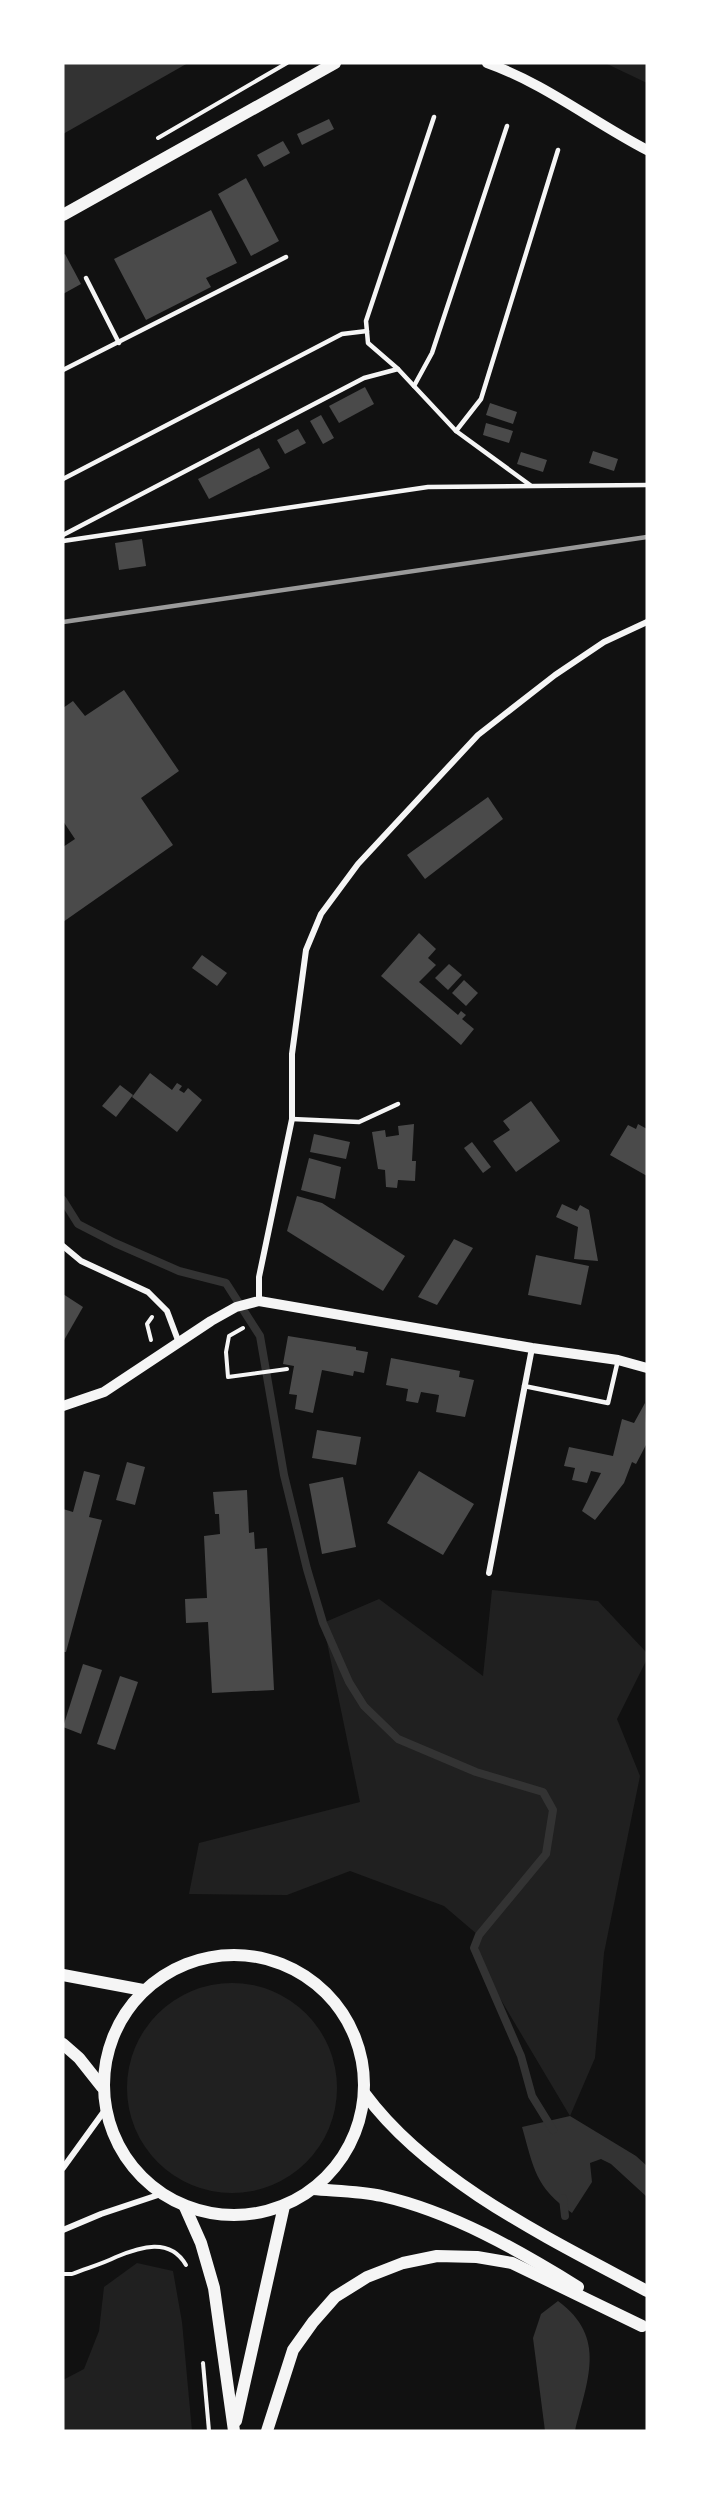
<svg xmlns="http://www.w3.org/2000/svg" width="710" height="2494" viewBox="0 0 710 2494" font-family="Karla,sans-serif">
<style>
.green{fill:#202020}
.water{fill:#333}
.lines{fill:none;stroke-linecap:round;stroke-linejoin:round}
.stream{stroke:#333;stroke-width:8}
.building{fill:#4a4a4a}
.path{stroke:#f5f5f5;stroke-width:4}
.service{stroke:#f5f5f5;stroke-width:4.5}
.minor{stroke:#f5f5f5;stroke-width:6}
.tertiary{stroke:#f5f5f5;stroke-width:10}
.secondary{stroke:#f5f5f5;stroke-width:12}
.rail{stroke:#9a9a9a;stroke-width:4.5}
</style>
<rect width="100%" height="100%" fill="#111"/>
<g class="green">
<polygon points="605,63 647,63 647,83"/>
<polygon points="492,1590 598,1601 647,1653 647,1659 617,1719 640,1776 604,1953 595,2058 570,2116 479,1963 478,1935 444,1906 350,1871 287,1895 189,1894 199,1843 360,1802 323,1623 379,1599 483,1676"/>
<circle cx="232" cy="2088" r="105"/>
<polygon points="137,2263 173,2271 182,2322 192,2431 63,2431 63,2380 84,2369 99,2331 104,2287"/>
</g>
<g class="water">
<polygon points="63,63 188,63 63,134"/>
<path d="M570,2116L636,2156L647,2166V2197L611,2164L601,2159L590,2163L592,2182L572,2213C535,2187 534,2169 522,2127Z"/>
<path d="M558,2301C608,2338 587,2380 575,2431H545L533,2338L541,2314Z"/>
</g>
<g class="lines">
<g class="stream">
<polyline points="63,1200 78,1224 115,1243 179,1271 226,1283 260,1336 284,1475 307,1569 323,1623 349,1682 364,1706 398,1739 476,1772 543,1792 553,1810 546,1854 479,1935 474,1948 521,2056 532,2096 553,2130"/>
<polyline points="563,2198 565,2216"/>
</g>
</g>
<g class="building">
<polygon points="329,119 334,129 302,145 297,134"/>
<polygon points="283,141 290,153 264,167 257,155"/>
<polygon points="246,178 279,241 251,256 218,194"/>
<polygon points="211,210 237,263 206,278 211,287 146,320 114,259"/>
<polygon points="65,254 81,284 63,294 63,255"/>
<polygon points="365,387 374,404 339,423 329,406"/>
<polygon points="490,403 517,412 513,424 486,415"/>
<polygon points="321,415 334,438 323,444 310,421"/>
<polygon points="486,423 513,431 509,443 483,435"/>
<polygon points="298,429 306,443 285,454 277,440"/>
<polygon points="259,448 270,468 209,499 198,479"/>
<polygon points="593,451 618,459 614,471 589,463"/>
<polygon points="521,452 547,460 543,472 517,464"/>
<polygon points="142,539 146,566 119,570 115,543"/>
<polygon points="124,690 179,771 141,798 173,845 63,922 63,847 75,839 63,821 63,708 73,701 85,716"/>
<polygon points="488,797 503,819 425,879 407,855"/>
<polygon points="419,933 436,949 428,958 436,965 419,982 458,1015 461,1011 466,1015 462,1019 474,1029 461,1045 381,976"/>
<polygon points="202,955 227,973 217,986 192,968"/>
<polygon points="449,964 462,975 448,990 435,978"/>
<polygon points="464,980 478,993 466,1006 452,993"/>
<polygon points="150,1073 172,1090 177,1083 182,1086 179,1090 184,1093 188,1088 202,1100 177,1132 132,1097"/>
<polygon points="120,1085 133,1095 116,1117 102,1106"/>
<polygon points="531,1101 560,1141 516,1172 493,1141 510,1130 503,1121"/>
<polygon points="414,1124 412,1161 416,1161 415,1181 398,1180 397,1188 386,1187 385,1170 378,1169 372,1132 385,1130 386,1137 399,1135 398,1126"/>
<polygon points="638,1124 647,1129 647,1176 610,1155 628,1125 636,1129"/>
<polygon points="314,1134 350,1142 346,1159 310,1152"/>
<polygon points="472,1142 491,1167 483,1173 464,1148"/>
<polygon points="309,1158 341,1167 335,1199 301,1190"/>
<polygon points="297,1196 322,1203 405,1256 383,1291 287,1231"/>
<polygon points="562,1204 577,1211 580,1205 589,1210 598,1261 574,1259 578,1227 556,1217"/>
<polygon points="454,1239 473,1248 437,1305 418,1297"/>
<polygon points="536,1255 589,1266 581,1305 528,1295"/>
<polygon points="63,1294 83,1307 63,1342"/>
<polygon points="288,1336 356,1347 356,1350 368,1352 364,1373 354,1371 353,1376 322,1370 313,1413 295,1409 297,1395 289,1394 294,1366 283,1364"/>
<polygon points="391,1358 460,1371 459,1377 474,1380 465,1417 436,1412 439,1395 421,1392 418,1403 406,1401 408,1389 386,1385"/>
<polygon points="645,1403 647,1443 636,1464 632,1462 624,1483 595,1520 582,1511 601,1473 591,1471 587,1483 572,1480 575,1468 564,1466 569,1447 613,1456 622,1419 634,1423"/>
<polygon points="317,1430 361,1437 356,1465 312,1458"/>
<polygon points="127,1462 145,1467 135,1505 116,1500"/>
<polygon points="84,1471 100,1475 89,1517 102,1520 66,1652 63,1652 63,1509 73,1512"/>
<polygon points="419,1471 474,1504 443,1555 387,1523"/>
<polygon points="343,1477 356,1547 322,1554 309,1484"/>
<polygon points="247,1490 249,1533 254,1532 255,1549 267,1548 274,1690 212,1693 208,1622 186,1623 185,1599 207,1598 204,1536 220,1534 219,1514 215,1514 213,1492"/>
<polygon points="83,1664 102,1670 81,1734 63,1727"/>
<polygon points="120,1676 138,1682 115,1750 97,1744"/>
</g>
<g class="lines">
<g class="path">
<polyline points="158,138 287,63"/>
<polyline points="243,1328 229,1336 226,1352 228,1377 287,1369"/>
<polyline points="151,1340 147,1324 152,1317"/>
<path d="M63,2274H72C87,2268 102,2264 116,2257C140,2247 170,2237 186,2265"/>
<polyline points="203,2363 209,2431"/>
</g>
<g class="service">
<polyline points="434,117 366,321 368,343 398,369 456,431 530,485"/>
<polyline points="86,278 119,343"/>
<polyline points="63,370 286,257"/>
<polyline points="414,386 432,353 507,126"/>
<polyline points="456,431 481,399 558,150"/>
<polyline points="63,479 342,334 367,331"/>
<polyline points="63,535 364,378 398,369"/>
<polyline points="63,541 428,487 647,485"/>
<polyline points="292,1119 359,1122 398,1104"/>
<polyline points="524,1386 608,1403 618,1360"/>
</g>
<g class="minor">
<polyline points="63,1246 81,1261 148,1292 167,1311 179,1343"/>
<polyline points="259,1301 259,1277 292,1119 292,1054 306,950 321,914 358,864 478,735 555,675 604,642 647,622"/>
<polyline points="489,1573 532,1348"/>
<polyline points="63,2168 105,2110"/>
<polyline points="63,2230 101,2214 161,2194"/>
</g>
<g class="tertiary">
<path d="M487,63C544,83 593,122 647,150"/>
<polyline points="63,1406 104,1392 211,1321 236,1307 259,1301 532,1348 618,1360 647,1368"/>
</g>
<g class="secondary">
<polyline points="63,215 335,63"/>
<circle cx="234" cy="2085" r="130"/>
<polyline points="63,1975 143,1990"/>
<polyline points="63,2044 79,2058 102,2087"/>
<path d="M365,2094C430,2182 552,2240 647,2291"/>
<path d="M313,2189C336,2191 360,2191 382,2196C452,2212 518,2250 578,2287"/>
<polyline points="185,2207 201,2243 214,2288 234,2431"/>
<polyline points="236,2421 284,2206"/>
<polyline points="267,2431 293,2350 313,2322 335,2297 367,2277 403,2263 437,2256 477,2257 512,2263 642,2326"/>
</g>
<polyline class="rail" points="63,622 647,537"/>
</g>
<rect width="710" height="2494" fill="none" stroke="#ffffff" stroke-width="129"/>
</svg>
